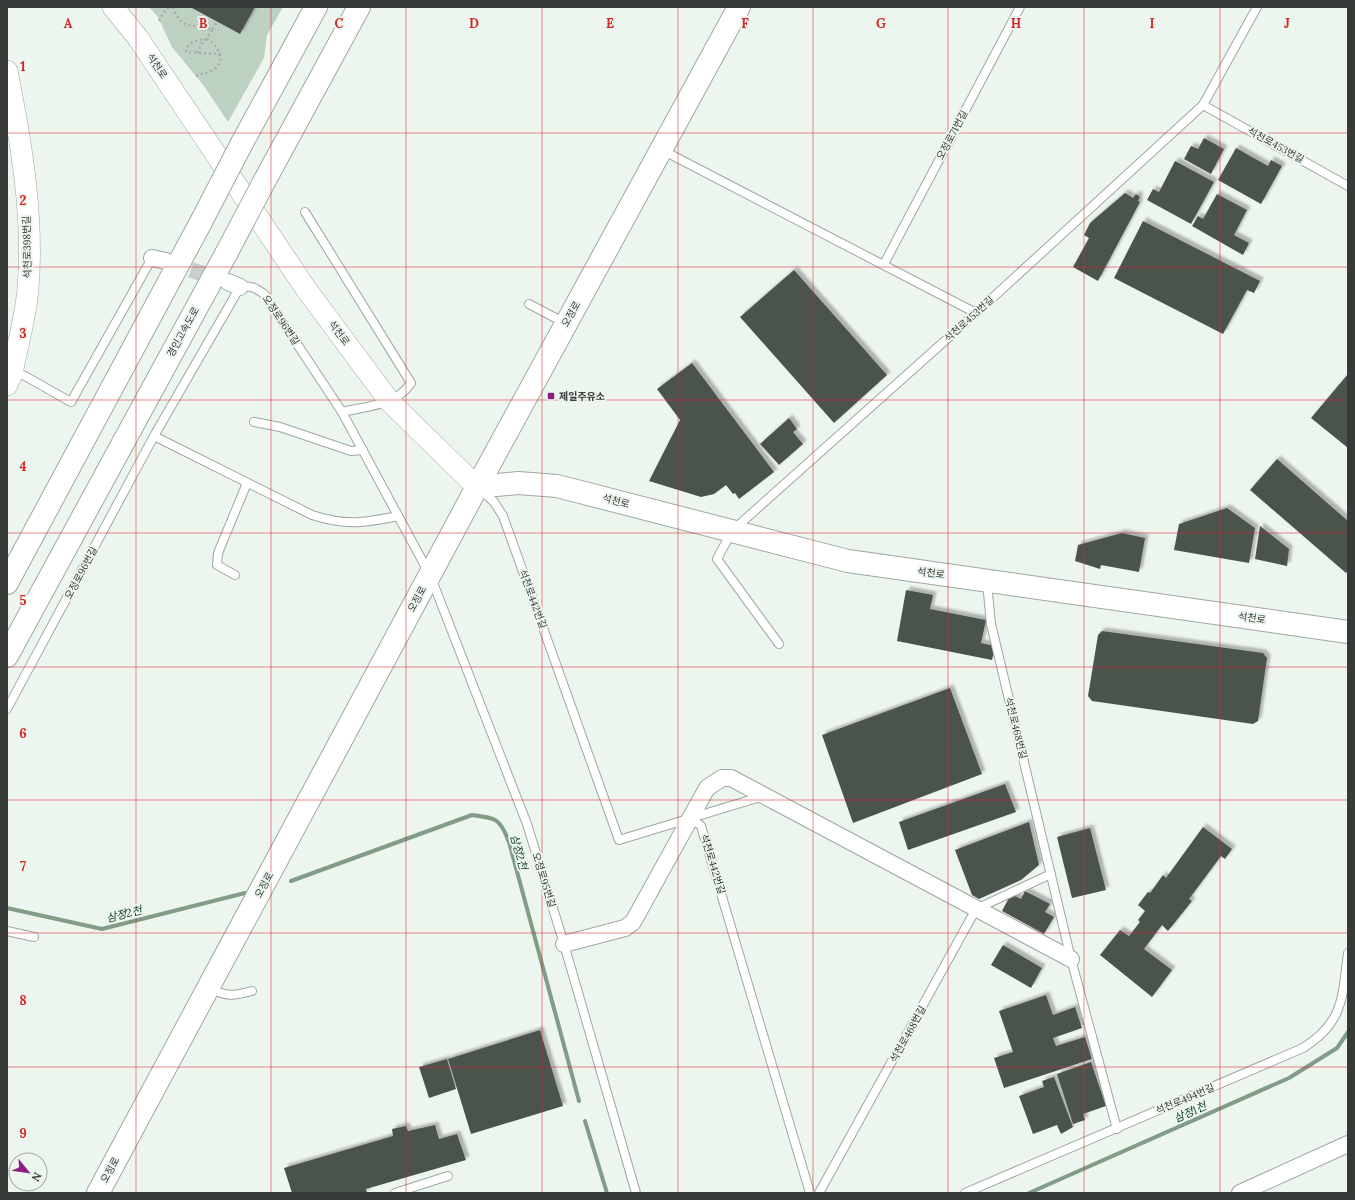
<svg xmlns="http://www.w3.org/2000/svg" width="1355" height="1200" viewBox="0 0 1355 1200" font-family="Lora,'Noto Sans KR',serif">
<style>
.green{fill:#bdd1c2}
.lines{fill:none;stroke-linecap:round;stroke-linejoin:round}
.stream{stroke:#819c87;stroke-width:4}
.building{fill:#4c534e;filter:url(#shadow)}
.minor-tunnel{stroke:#c9d0ca;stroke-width:16;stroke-dasharray:16 8;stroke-linecap:butt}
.service-casing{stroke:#9fa7a1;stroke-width:10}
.minor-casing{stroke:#9fa7a1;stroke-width:18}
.tertiary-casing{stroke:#9fa7a1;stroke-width:22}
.primary-casing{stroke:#9fa7a1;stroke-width:24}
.motorway-casing{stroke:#9fa7a1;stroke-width:24}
.path{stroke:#a6aca7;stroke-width:2.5;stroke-dasharray:2 3;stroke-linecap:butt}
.service{stroke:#fff;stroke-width:8}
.minor{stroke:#fff;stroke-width:16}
.tertiary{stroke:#fff;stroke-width:21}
.primary{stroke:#fff;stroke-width:22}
.motorway{stroke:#fff;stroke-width:22}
.motorway-bridge-casing{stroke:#9fa7a1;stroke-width:24;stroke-linecap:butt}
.motorway-bridge{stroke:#fff;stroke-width:22}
.grid{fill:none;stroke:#d62828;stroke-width:1;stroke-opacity:0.55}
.poi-dot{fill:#8c1e81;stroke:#edf5ef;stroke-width:1.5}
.labels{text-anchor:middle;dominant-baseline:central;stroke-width:4;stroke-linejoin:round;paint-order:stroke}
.street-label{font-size:10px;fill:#373b38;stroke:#edf5ef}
.poi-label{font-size:10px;font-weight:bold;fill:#373b38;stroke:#edf5ef;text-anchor:start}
.water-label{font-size:11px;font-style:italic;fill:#134225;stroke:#edf5ef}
.grid-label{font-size:13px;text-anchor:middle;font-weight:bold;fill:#d62828;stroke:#edf5ef;stroke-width:4;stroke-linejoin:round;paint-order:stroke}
</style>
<defs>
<filter id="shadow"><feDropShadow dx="3.5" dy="-3.5" stdDeviation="1" flood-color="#0004"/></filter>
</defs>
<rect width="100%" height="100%" fill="#edf5ef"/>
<polygon class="green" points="149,7 190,7 240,34 255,7 283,7 267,35 264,58 228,122 204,86 172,47 158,17"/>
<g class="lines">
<g class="stream">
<path d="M291,881L472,815C496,818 500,818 509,842L579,1101"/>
<polyline points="7,908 102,929 245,893"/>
<polyline points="585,1121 607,1193"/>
<polyline points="1029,1193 1289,1078 1337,1048 1348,1032"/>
</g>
</g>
<g class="building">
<polygon points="190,7 255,7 240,34"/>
<polygon points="1204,138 1224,149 1211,174 1184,159 1191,146 1198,149"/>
<polygon points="1236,148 1268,166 1271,160 1282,166 1261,204 1218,180"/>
<polygon points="1175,161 1214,182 1191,224 1147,200 1153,189 1159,192"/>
<polygon points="1125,193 1133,198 1136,194 1140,197 1138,201 1140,202 1098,281 1073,267 1089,238 1084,235 1090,223"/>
<polygon points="1217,194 1247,210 1234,235 1249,243 1243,255 1192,226 1198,216 1203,219"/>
<polygon points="1143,221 1260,281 1254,293 1247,290 1223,334 1114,278"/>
<polygon points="794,270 887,375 834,423 740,317"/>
<polygon points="692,363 774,472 739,499 735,493 733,494 726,485 714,494 701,497 649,481 680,420 657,389"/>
<polygon points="1348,374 1348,448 1311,418"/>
<polygon points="789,418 797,429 793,432 803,444 779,465 760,444"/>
<polygon points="1277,459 1348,521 1348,571 1346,573 1250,490"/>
<polygon points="1227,508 1255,528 1249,563 1174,550 1179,524"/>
<polygon points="1260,526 1289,549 1287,566 1255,559"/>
<polygon points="1122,533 1145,538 1139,572 1101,565 1100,569 1075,561 1078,545"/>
<polygon points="906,590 933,595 930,609 986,620 981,643 995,646 992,660 897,641"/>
<polygon points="1102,631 1263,653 1267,658 1258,721 1253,724 1092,701 1088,696 1098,635"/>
<polygon points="950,688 982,774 853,823 822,735"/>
<polygon points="1005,784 1016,812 908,850 899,822"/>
<polygon points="1029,822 1039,865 1021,880 979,899 972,895 955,850"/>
<polygon points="1203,827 1232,849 1225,859 1221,856 1189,899 1192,901 1168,931 1162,925 1144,949 1172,970 1152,997 1100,955 1120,930 1129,936 1140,922 1138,920 1145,911 1138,905 1148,892 1150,893 1163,875 1166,878"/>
<polygon points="1090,828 1106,890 1072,898 1057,837"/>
<polygon points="1025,891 1050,904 1045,912 1054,917 1044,934 1002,911 1011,894 1021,899"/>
<polygon points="1003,945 1042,968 1031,988 991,965"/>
<polygon points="1046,995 1053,1015 1075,1007 1082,1028 1053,1038 1056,1046 1085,1037 1092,1059 1004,1088 994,1058 1013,1052 999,1011"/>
<polygon points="540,1030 563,1106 471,1134 448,1059"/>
<polygon points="447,1059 456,1089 429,1098 419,1067"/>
<polygon points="1091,1062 1106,1106 1083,1114 1085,1120 1073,1124 1057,1074"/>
<polygon points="1054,1077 1073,1127 1061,1134 1057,1125 1033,1134 1019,1096 1044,1087 1042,1081"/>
<polygon points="435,1125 439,1139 457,1134 466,1160 366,1189 367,1193 292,1193 284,1168 393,1136 392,1129 406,1126 408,1131"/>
</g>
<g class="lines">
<polyline class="minor-tunnel" points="168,262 224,281"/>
<g class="service-casing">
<g id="service">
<polyline points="1203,105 1348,186"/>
<polyline points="662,150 976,313"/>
<path d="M305,212L411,383C396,406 367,406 342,412"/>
<polyline points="884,264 1020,7"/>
<polyline points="529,304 565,323"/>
<polyline points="13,375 23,375 71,402 152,258"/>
<polyline points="254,422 280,427 351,451 363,450"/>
<path d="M154,436L312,515C346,526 364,523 398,516"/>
<polyline points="481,490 494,502 503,516 619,840 763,796"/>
<polyline points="235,575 217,565 218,553 247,483"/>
<polyline points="989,581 988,593 991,624 1071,959 1117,1129"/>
<polyline points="779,644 717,559 732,531 976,313 1203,105 1257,7"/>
<path d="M7,709L154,436L240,287C250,285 256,288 264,294L342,412L430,575L527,824L564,944L636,1193"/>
<polyline points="691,818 701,826 810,1193"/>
<polyline points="7,931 34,937"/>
<path d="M209,988C227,997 233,996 252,991"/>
<polyline points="395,1193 448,1176"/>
<polyline points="819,1193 976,909 1051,874"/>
<path d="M965,1193L1303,1048C1344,1022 1342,998 1348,953"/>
</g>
</g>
<g class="minor-casing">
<g id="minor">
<polyline points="152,258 166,261"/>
<polyline points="228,282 240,287"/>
<polyline points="564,944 625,928 633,922 707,788 722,778 731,778 1071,959"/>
<polyline points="1240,1193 1348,1144"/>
</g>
</g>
<g class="tertiary-casing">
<g id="tertiary">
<polyline points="113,7 138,38 306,289 390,402 477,487"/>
<path d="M7,71C21,141 34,216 28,288C26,317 17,346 12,374L7,385"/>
</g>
</g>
<g class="primary-casing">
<g id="primary">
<polyline points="477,487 518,483 557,486 848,561 1348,632"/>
<polyline points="98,1193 477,487 739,7"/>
</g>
</g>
<g class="motorway-casing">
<g id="motorway">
<polyline points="242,143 316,7"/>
<polyline points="265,180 359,7"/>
<polyline points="7,583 201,222"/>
<polyline points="7,656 227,252"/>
</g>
</g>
<g class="path">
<path d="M173,7C183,34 193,21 212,30L217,22"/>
<polyline points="159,21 166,9 172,7"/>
<path d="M207,39C197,40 188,41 186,52L220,54"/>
<polyline points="197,53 204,39"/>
<path d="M196,76C201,74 207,73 211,71C227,63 220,46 207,39L212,30"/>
</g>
<use href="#service" class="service"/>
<use href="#minor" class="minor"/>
<use href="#tertiary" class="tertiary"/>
<use href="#primary" class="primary"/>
<use href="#motorway" class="motorway"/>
<g class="motorway-bridge-casing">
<g id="motorway-bridge">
<polyline points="201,222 242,143"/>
<polyline points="227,252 265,180"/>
</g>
</g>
<use href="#motorway-bridge" class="motorway-bridge"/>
</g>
<path class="grid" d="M136,7V1193M271,7V1193M406,7V1193M542,7V1193M678,7V1193M813,7V1193M948,7V1193M1084,7V1193M1220,7V1193M7,133H1348M7,267H1348M7,400H1348M7,533H1348M7,667H1348M7,800H1348M7,933H1348M7,1067H1348"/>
<rect class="poi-dot" x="547" y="392" width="8" height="8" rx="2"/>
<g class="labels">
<g class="street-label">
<text transform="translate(157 66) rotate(56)">석천로</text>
<text transform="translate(952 135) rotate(-62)">오정로71번길</text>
<text transform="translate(1276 145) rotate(29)">석천로453번길</text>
<text transform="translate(27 247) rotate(-91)">석천로398번길</text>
<text transform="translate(571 314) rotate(-61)">오정로</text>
<text transform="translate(969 319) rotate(-42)">석천로453번길</text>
<text transform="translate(281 320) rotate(56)">오정로96번길</text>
<text transform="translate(183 332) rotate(-61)">경인고속도로</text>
<text transform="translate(339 333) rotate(53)">석천로</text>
<text transform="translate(616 501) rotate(15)">석천로</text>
<text transform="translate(81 573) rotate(-62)">오정로96번길</text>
<text transform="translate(931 573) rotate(8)">석천로</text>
<text transform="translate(417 599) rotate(-62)">오정로</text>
<text transform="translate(533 599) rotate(70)">석천로442번길</text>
<text transform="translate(1252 618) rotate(8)">석천로</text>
<text transform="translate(1016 728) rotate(76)">석천로468번길</text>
<text transform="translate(713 864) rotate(73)">석천로442번길</text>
<text transform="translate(544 880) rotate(73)">오정로95번길</text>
<text transform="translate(264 885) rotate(-62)">오정로</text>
<text transform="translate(908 1034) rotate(-61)">석천로468번길</text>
<text transform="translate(1185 1099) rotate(-23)">석천로494번길</text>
<text transform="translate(110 1170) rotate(-62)">오정로</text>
</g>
<g class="poi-label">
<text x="559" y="396">제일주유소</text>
</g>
<g class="water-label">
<text transform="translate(519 852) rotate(74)">삼정2천</text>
<text transform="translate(124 914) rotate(-14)">삼정2천</text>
<text transform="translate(1190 1112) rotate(-24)">삼정1천</text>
</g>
</g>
<g class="grid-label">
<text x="68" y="28">A</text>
<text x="203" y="28">B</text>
<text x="339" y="28">C</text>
<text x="474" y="28">D</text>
<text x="610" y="28">E</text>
<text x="745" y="28">F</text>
<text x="881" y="28">G</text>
<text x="1016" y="28">H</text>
<text x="1152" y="28">I</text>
<text x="1287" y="28">J</text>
<text x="23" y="71">1</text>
<text x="23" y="205">2</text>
<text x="23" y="338">3</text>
<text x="23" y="471">4</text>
<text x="23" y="605">5</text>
<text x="23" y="738">6</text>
<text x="23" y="871">7</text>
<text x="23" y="1005">8</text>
<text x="23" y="1138">9</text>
</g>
<rect width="1355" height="1200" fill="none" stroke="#373b38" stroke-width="16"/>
<g transform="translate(28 1172) rotate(119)"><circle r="19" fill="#edf5ef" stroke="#a4aba6"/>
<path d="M0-3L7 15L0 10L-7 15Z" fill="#8c1e81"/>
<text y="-6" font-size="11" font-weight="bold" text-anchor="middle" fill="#373b38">N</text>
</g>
</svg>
